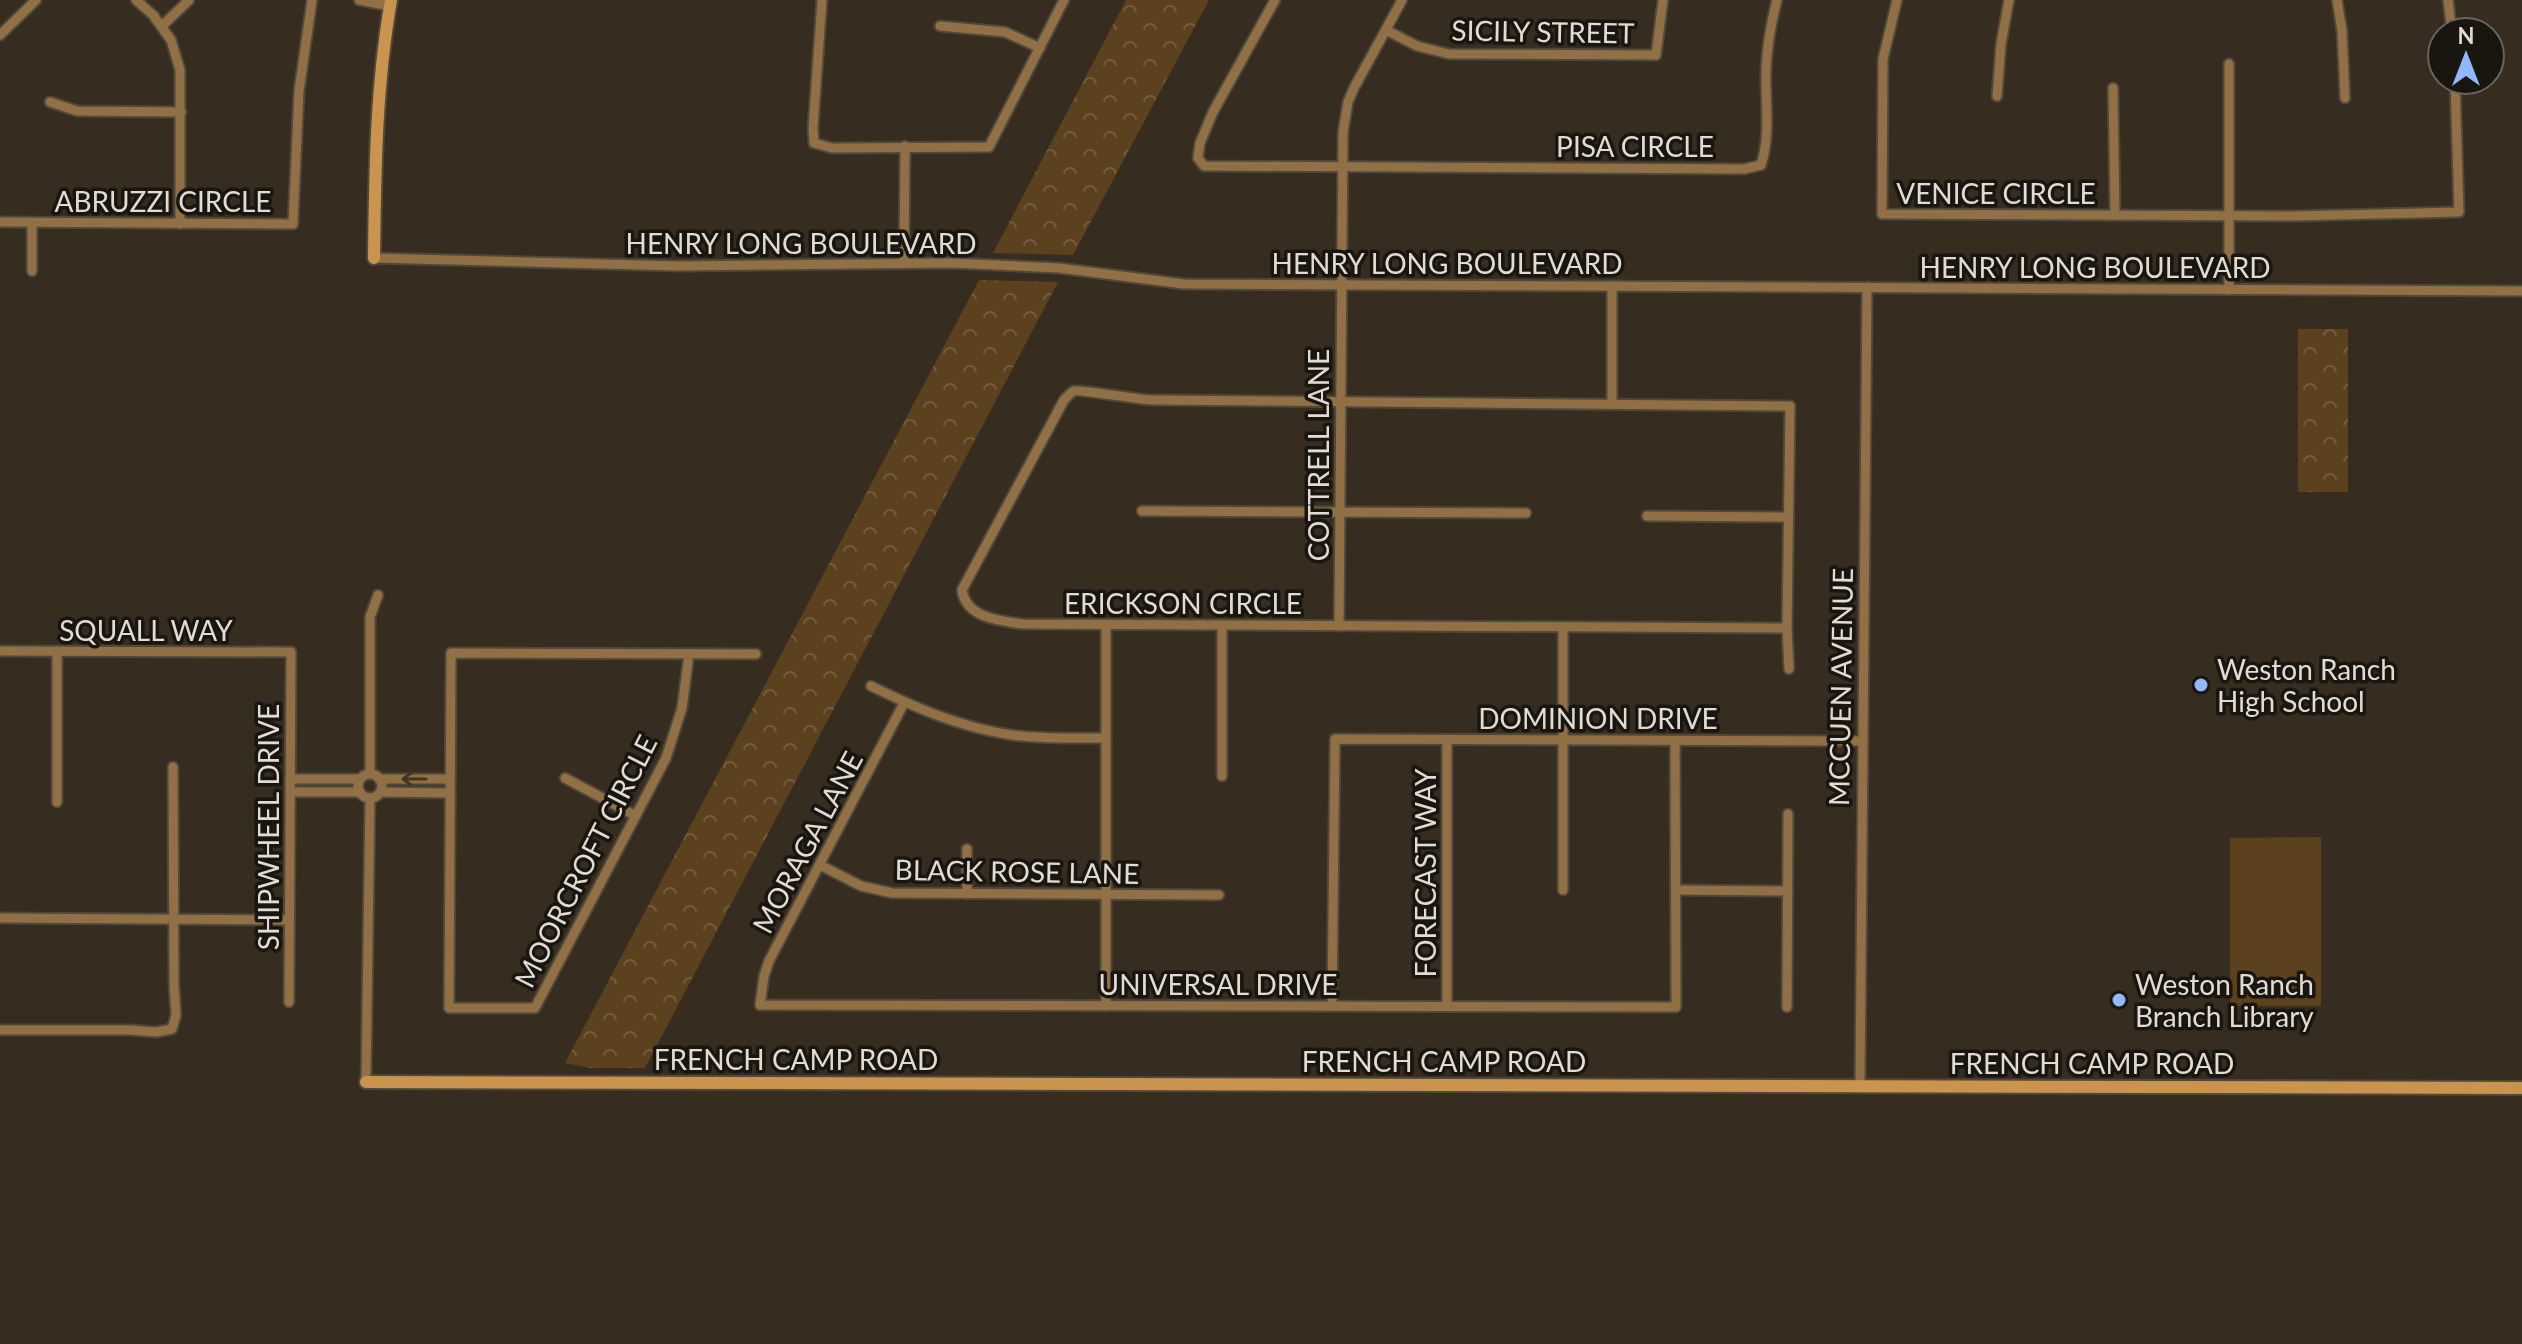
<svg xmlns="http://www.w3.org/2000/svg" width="2522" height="1344" viewBox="0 0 2522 1344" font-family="Lato,sans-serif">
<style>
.grass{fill:#5c411e}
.park{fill:url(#park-crowns)}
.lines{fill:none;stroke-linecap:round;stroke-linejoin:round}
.street-casing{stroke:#51483c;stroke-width:13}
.secondary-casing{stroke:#51483c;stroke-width:16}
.street{stroke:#917046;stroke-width:9}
.secondary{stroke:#ca944f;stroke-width:12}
.oneway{stroke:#433522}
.poi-dot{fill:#91b8fd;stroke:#19150f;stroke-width:3}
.labels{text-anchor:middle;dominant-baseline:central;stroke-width:7;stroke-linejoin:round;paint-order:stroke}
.street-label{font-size:28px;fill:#e1dbd3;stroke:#19150f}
.poi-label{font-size:28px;fill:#e1dbd3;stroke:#19150f;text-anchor:start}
</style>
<defs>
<pattern id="park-crowns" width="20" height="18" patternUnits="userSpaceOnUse" patternTransform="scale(2)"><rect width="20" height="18" fill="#5c411e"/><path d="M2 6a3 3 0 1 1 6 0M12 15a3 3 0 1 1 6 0" fill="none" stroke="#735c3e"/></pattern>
</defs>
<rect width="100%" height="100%" fill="#362c1f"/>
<polygon class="grass" points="2321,837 2321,1006 2230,1006 2230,838"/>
<g class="park">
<polygon points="1126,0 1209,0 1073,255 993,253"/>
<polygon points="979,280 1058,282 645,1068 591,1068 565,1063"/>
<rect x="2298" y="329" width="50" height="163"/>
</g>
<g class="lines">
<g class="street-casing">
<g id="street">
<polyline points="136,0 153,15 171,40 180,70 180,224"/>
<polyline points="359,0 390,6"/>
<polyline points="822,0 813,128 814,143 832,148 989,147 1064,0"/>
<path d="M1275,0L1213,112L1200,143L1198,158L1204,166L1744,169L1761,165C1771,135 1765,101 1766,70C1767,46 1771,23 1777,0"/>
<polyline points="1897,0 1883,59 1882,214 2295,216 2459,212 2455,80"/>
<polyline points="2337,0 2342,31 2345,98"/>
<polyline points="2448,0 2452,32"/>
<polyline points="162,26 189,0"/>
<polyline points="940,26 1005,32 1040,48"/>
<polyline points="1386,30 1417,46 1449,54 1656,55 1663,0"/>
<polyline points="0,35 36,0"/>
<polyline points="2229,64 2229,290"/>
<polyline points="2113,88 2115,215"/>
<polyline points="1997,96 2001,44 2009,0"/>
<polyline points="50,102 77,111 181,112"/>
<polyline points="0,222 293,224 299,91 312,0"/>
<polyline points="374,258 679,266 951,263 1059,268 1184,284 2522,291"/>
<polyline points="904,263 905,146"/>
<polyline points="32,271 32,223"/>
<polyline points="1612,286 1612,404"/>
<polyline points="1142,511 1526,513"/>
<polyline points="1647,516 1788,517"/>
<polyline points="1222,625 1222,776"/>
<polyline points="1339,626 1343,132 1348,102 1354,88 1402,0"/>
<path d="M1787,628L1023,624C1000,621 966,618 962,590L1064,400C1066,398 1071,392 1074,391C1080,389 1139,400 1153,400L1790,406L1787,628L1789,669"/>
<polyline points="0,651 291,652 289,1002"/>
<polyline points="689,654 682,708 666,758 535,1008 449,1008 451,653 756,654"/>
<path d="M871,686C916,708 962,728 1012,735C1043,739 1075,738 1106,738"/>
<polyline points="904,703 769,961 764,976 760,1005 1676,1007 1675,741"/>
<polyline points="370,774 370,617 378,595"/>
<circle cx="370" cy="786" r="12"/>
<polyline points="565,778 636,816"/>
<polyline points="290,779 360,779"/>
<polyline points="379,779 449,779"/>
<polyline points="290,792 360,792"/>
<polyline points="380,792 449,793"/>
<polyline points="57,802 57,651"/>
<polyline points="820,865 861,886 892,893 1219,895"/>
<polyline points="1563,890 1563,627"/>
<polyline points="1676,890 1788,891"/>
<polyline points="967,894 967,849"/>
<polyline points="0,918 289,920"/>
<polyline points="1106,1006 1106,625"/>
<polyline points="1332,1006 1335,739 1861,741"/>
<polyline points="1447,1006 1447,740"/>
<polyline points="1787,1007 1788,814"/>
<polyline points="0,1030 130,1030 156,1032 172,1029 176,1015 174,985 173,767"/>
<polyline points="366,1082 370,798"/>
<polyline points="1860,1086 1867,287"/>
</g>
</g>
<g class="secondary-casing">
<g id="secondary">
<path d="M374,258C375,171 376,86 391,0"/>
<polyline points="366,1082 2522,1088"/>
</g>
</g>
<use href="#street" class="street"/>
<use href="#secondary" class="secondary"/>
</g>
<defs><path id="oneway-shaft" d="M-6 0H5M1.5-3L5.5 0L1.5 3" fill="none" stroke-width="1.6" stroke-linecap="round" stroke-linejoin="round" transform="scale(2)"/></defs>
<use class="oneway" href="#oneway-shaft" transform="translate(414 779) rotate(180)"/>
<g class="poi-dot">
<circle cx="2201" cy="685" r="8"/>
<circle cx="2119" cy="1000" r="8"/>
</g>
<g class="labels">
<g class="street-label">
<text transform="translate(1543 31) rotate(1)">SICILY STREET</text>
<text x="1635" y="146">PISA CIRCLE</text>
<text x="1996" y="193">VENICE CIRCLE</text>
<text x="163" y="201">ABRUZZI CIRCLE</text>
<text x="801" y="243">HENRY LONG BOULEVARD</text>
<text x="1447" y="263">HENRY LONG BOULEVARD</text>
<text x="2095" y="267">HENRY LONG BOULEVARD</text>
<text transform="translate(1318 455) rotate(-90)">COTTRELL LANE</text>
<text x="1183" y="603">ERICKSON CIRCLE</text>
<text x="146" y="630">SQUALL WAY</text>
<text transform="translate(1840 687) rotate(-89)">MCCUEN AVENUE</text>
<text x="1598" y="718">DOMINION DRIVE</text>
<text transform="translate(268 827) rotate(-90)">SHIPWHEEL DRIVE</text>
<text transform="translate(807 842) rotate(-62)">MORAGA LANE</text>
<text transform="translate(585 861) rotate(-63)">MOORCROFT CIRCLE</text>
<text transform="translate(1017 871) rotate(1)">BLACK ROSE LANE</text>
<text transform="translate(1425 873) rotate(-90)">FORECAST WAY</text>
<text x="1218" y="984">UNIVERSAL DRIVE</text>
<text x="796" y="1059">FRENCH CAMP ROAD</text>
<text x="1444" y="1061">FRENCH CAMP ROAD</text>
<text x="2092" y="1063">FRENCH CAMP ROAD</text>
</g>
<g class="poi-label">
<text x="2217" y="669">Weston Ranch<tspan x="2217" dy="32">High School</tspan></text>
<text x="2135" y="984">Weston Ranch<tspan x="2135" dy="32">Branch Library</tspan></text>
</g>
</g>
<g transform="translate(2466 56)"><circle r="38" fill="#19150f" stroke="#69645d" stroke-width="2"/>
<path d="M0-6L14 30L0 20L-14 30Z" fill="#91b8fd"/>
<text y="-12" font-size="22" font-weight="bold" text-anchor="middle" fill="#e1dbd3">N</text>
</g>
</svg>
